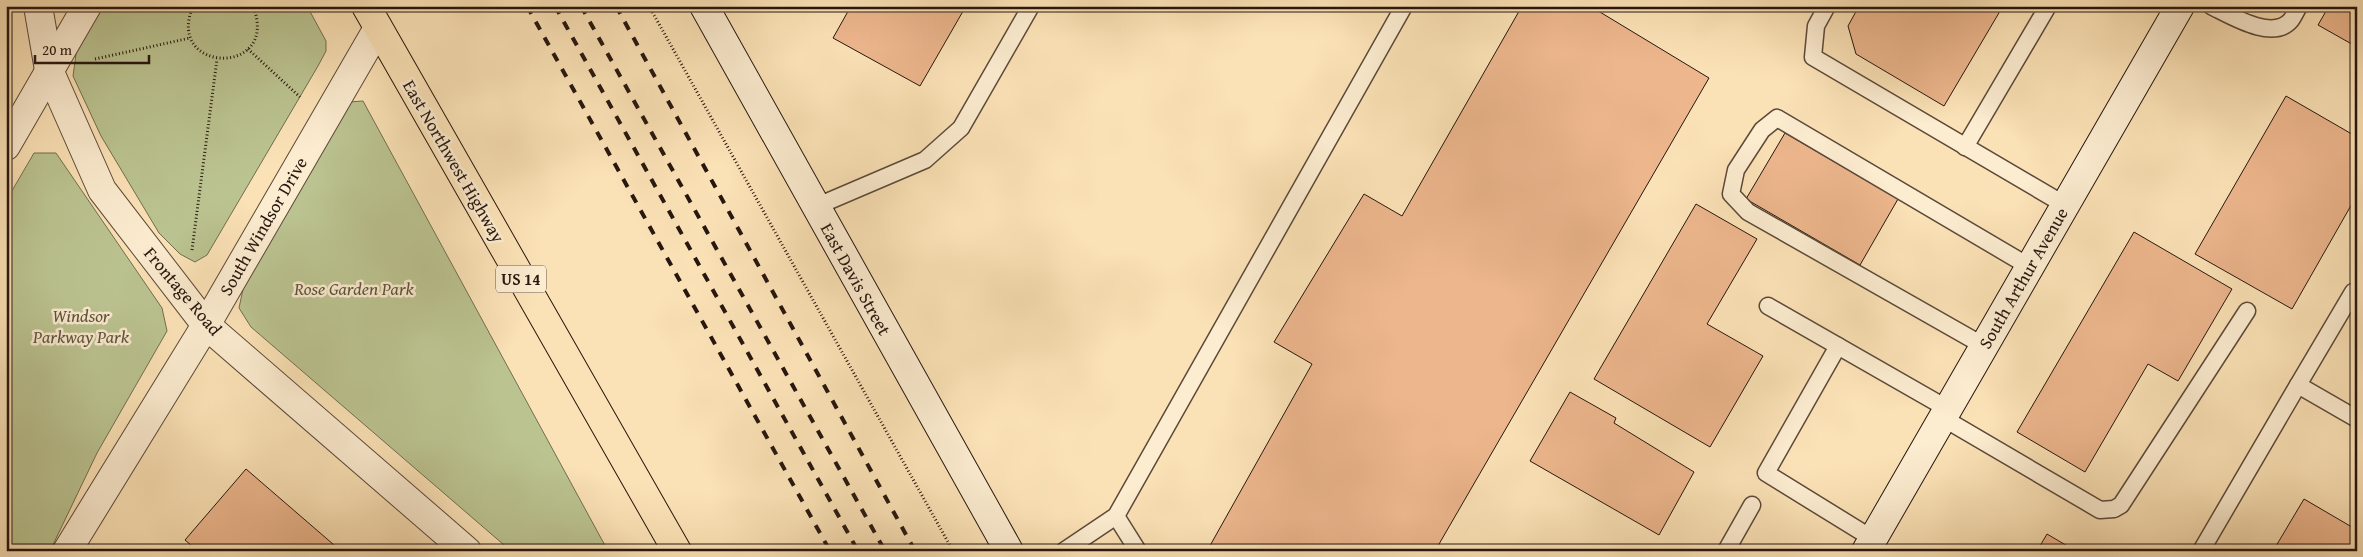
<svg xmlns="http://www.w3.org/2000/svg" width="2363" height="557" viewBox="0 0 2363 557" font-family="'Gentium Book Plus',serif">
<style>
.green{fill:#bbc491;stroke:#716d50}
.building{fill:#edb68d;stroke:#27160f}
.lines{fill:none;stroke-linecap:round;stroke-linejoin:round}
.lane-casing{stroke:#5c4939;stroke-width:19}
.street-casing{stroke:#5c4939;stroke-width:30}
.secondary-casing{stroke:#27160f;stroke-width:30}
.primary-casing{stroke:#27160f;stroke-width:30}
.path{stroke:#27160f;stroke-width:3;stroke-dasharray:1 2.5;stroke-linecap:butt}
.lane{stroke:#fcecd0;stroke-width:16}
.street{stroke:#fcecd0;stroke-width:28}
.secondary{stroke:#fcecd0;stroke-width:28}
.primary{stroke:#fbe2b6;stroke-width:28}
.rail{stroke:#27160f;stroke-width:4;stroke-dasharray:9 9;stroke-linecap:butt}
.labels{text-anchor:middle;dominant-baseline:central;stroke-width:5;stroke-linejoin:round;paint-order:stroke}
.shield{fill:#fcecd0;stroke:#675649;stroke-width:1}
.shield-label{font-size:16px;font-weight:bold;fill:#27160f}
.street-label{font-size:18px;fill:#27160f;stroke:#fcecd0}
.park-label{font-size:18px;font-style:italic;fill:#5b533c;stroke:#fcecd0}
</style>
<rect width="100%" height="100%" fill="#fbe2b6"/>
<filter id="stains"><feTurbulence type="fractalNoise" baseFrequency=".004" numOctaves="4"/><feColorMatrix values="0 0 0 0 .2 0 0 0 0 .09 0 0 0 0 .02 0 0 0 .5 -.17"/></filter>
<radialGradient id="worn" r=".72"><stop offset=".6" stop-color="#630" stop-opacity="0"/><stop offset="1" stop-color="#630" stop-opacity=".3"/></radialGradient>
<g class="green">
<polygon points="102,6 307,6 326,41 326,51 318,66 207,255 195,262 180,254 159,233 101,136 73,76 77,47"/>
<polygon points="363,101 608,551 511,551 251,327 239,308 243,289 349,102"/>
<polygon points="34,153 56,153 162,308 167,331 97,453 50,551 6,551 6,201"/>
</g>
<g class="building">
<polygon points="851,6 966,6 920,86 833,38"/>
<polygon points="1522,6 1590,6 1709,78 1435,551 1207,551 1312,364 1274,342 1364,194 1402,216"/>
<polygon points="1859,6 2003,6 1944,106 1856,54 1848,26"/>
<polygon points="2329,6 2357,6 2357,47 2318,25"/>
<polygon points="2286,96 2357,137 2357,195 2292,309 2195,254"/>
<polygon points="1785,133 1898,199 1860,265 1746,199"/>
<polygon points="1696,204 1757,239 1707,324 1763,356 1710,447 1594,379"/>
<polygon points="2134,232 2232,289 2178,381 2148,364 2085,472 2017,432"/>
<polygon points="1570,392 1616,418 1614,423 1694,472 1659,535 1530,461"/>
<polygon points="246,469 341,551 198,551 185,540"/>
<polygon points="2304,499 2357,530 2352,540 2357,543 2357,551 2273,551"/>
<polygon points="2047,534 2076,551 2037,551"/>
</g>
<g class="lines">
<g class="lane-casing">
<g id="lane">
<polyline points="1827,6 1816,26 1813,57 2065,205"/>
<path d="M2211,6C2230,15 2273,42 2291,20C2294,16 2296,11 2299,6"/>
<polyline points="1965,147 2048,6"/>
<polyline points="815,207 925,160 961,128 1031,6"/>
<polyline points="1768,306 1948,409"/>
<polyline points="1838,346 1766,473 1873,539"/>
<polyline points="1984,346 1748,212 1731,194 1736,170 1762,130 1777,118 2030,267"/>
<polyline points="2298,385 2353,292 2357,294"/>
<polyline points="1943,418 2100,510 2114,509 2121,505 2247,311"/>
<polyline points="1116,516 1138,551"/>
<polyline points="1064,551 1116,516 1404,6"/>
<polyline points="1726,551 1752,505"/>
<polyline points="2201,551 2298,385 2357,419"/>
</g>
</g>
<g class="street-casing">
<g id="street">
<polyline points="38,6 49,70 102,190 206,325 467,551"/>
<polyline points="6,146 87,6"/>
<polyline points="67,551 206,325 378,28"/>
</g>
</g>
<g class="secondary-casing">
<g id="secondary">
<polyline points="704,6 1009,551"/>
<polyline points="1866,551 2180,6"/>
</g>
</g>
<g class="primary-casing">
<polyline id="primary" points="366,6 677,551"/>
</g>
<g class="path">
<path d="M193,6C164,74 281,77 253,6"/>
<polyline points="649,6 953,551"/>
<polyline points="248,49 300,97"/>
<polyline points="95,59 190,38"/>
<polyline points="192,250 217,59"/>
</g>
<use href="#lane" class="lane"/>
<use href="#street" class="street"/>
<use href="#secondary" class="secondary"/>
<use href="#primary" class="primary"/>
<g class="rail">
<polyline points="527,6 830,551"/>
<polyline points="555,6 858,551"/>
<polyline points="581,6 885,551"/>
<polyline points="616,6 915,551"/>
</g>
</g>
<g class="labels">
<rect class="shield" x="496" y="265.5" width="50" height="27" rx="4"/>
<g class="shield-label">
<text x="521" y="279">US 14</text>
</g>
<g class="street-label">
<text transform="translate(454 161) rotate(60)">East Northwest Highway</text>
<text transform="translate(263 226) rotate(-60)">South Windsor Drive</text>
<text transform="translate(2023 278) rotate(-60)">South Arthur Avenue</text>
<text transform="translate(856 279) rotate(61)">East Davis Street</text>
<text transform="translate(183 291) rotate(50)">Frontage Road</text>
</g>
<g class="park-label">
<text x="354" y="288">Rose Garden Park</text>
<text x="81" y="315">Windsor<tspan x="81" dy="21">Parkway Park</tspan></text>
</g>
</g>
<rect width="2363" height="557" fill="none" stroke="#fbe2b6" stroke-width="25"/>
<rect x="8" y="8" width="2348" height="542" fill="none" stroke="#27160f" stroke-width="2.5"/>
<rect x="12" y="12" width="2338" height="532" fill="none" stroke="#27160f"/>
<path d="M35 55v8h114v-8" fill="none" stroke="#27160f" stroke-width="2.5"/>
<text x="42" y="55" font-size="15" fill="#27160f" stroke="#fcecd0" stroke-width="4" paint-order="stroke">20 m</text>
<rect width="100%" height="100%" filter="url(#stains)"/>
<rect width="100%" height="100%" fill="url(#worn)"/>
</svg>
